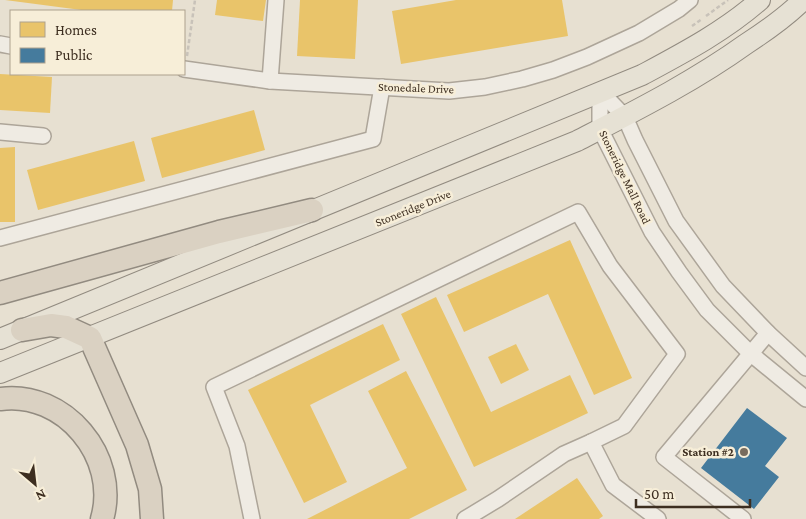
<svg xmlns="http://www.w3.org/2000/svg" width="806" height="519" viewBox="0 0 806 519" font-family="'Crimson Pro',serif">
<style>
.homes{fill:#e9c46a}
.public{fill:#457b9d}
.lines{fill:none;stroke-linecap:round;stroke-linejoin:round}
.minor-casing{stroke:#ada599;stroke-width:18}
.major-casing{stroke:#928b80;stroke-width:22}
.highway-casing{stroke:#928b80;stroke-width:25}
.path{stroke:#c8c2b9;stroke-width:2.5;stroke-dasharray:4 2.5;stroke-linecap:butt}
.minor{stroke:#efebe3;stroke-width:15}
.major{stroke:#e6e1d4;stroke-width:20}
.highway{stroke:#dad1c2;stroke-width:22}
.poi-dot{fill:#786c5e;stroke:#f7eed8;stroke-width:2}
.labels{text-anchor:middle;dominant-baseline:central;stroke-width:5;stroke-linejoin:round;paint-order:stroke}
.street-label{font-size:12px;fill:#3d2e20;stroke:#f7eed8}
.poi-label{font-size:12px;font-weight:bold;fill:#3d2e20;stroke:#f7eed8;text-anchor:end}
</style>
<rect width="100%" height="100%" fill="#e7e0d1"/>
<g class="homes">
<polygon points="5,0 173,0 172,11 89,11"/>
<polygon points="217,0 266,0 263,21 215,15"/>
<polygon points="300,0 358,0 355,59 297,56"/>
<polygon points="456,0 562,0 568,36 401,64 392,11"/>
<polygon points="0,74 52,77 50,113 0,110"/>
<polygon points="254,110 265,150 162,178 151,138"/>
<polygon points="134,141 145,181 38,210 27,170"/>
<polygon points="15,147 15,222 0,222 0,148"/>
<polygon points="570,240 632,378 594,395 548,294 464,332 447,295"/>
<polygon points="436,297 491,412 570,375 588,413 474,467 401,314"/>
<polygon points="383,324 400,360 310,405 347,482 304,503 248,390"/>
<polygon points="516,344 529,370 501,384 488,357"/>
<polygon points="406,371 467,490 409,519 307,519 407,468 368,391"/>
<polygon points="577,478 603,516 599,519 515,519"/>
</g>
<polygon class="public" points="747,408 787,438 765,466 779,477 754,509 701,468"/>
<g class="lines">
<g class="minor-casing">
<g id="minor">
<polyline points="0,44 11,46"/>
<polyline points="184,69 270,81 449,91 485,87 522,79 553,70 587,57 639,33 679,9 690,0"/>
<polyline points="270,81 276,0"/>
<polyline points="600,91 600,129 652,232 679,272 707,310 750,353 806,399"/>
<polyline points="600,91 625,117 635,140 676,221 723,286 768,333 806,368"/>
<polyline points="0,132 43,136"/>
<polyline points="0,238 373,139 382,87"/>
<polyline points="252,519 237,446 214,387 578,212 610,266 677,354 624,426 591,442 613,485 658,519"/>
<polyline points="465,519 498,499 564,454 591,442"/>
<polyline points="743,519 664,457 768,333"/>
</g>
</g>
<g class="major-casing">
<g id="major">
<path d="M0,339L642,75C683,53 725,31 760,0"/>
<path d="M0,373L577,141C635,111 693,82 746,44C766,31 786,17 803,0"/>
</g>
</g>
<g class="highway-casing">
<g id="highway">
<polyline points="0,293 219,232 312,210"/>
<polyline points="22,330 51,325 66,327 90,338 137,445 150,489 152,519"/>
<path d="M0,399C64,390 120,457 102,519"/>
</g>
</g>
<g class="path">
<polyline points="706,16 728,0"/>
<polyline points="692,26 702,19"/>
<polyline points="187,56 195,0"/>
</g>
<use href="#minor" class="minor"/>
<use href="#major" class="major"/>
<use href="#highway" class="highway"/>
</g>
<circle class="poi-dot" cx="744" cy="452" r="5"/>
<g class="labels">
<g class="street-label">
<text transform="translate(416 88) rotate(2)">Stonedale Drive</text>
<text transform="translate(625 177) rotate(64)">Stoneridge Mall Road</text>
<text transform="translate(413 208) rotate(-22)">Stoneridge Drive</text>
</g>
<g class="poi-label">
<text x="734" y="452">Station #2</text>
</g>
</g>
<rect x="10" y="10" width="175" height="65" fill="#f7eed8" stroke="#ada18e"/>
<rect x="20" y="22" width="25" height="15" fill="#e9c46a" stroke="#ada18e"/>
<text x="55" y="35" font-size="15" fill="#3d2e20">Homes</text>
<rect x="20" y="48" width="25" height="15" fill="#457b9d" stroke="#ada18e"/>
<text x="55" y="60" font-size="15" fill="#3d2e20">Public</text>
<g transform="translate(35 484) rotate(152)" stroke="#f7eed8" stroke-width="4" paint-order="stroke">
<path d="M0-4L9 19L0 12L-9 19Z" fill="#3d2e20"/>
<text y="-8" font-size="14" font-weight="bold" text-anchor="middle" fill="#3d2e20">N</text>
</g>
<path d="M636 499v8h114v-8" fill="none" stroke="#3d2e20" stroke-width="2.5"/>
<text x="644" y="499" font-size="15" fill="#3d2e20" stroke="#f7eed8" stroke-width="4" paint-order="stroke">50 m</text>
</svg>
